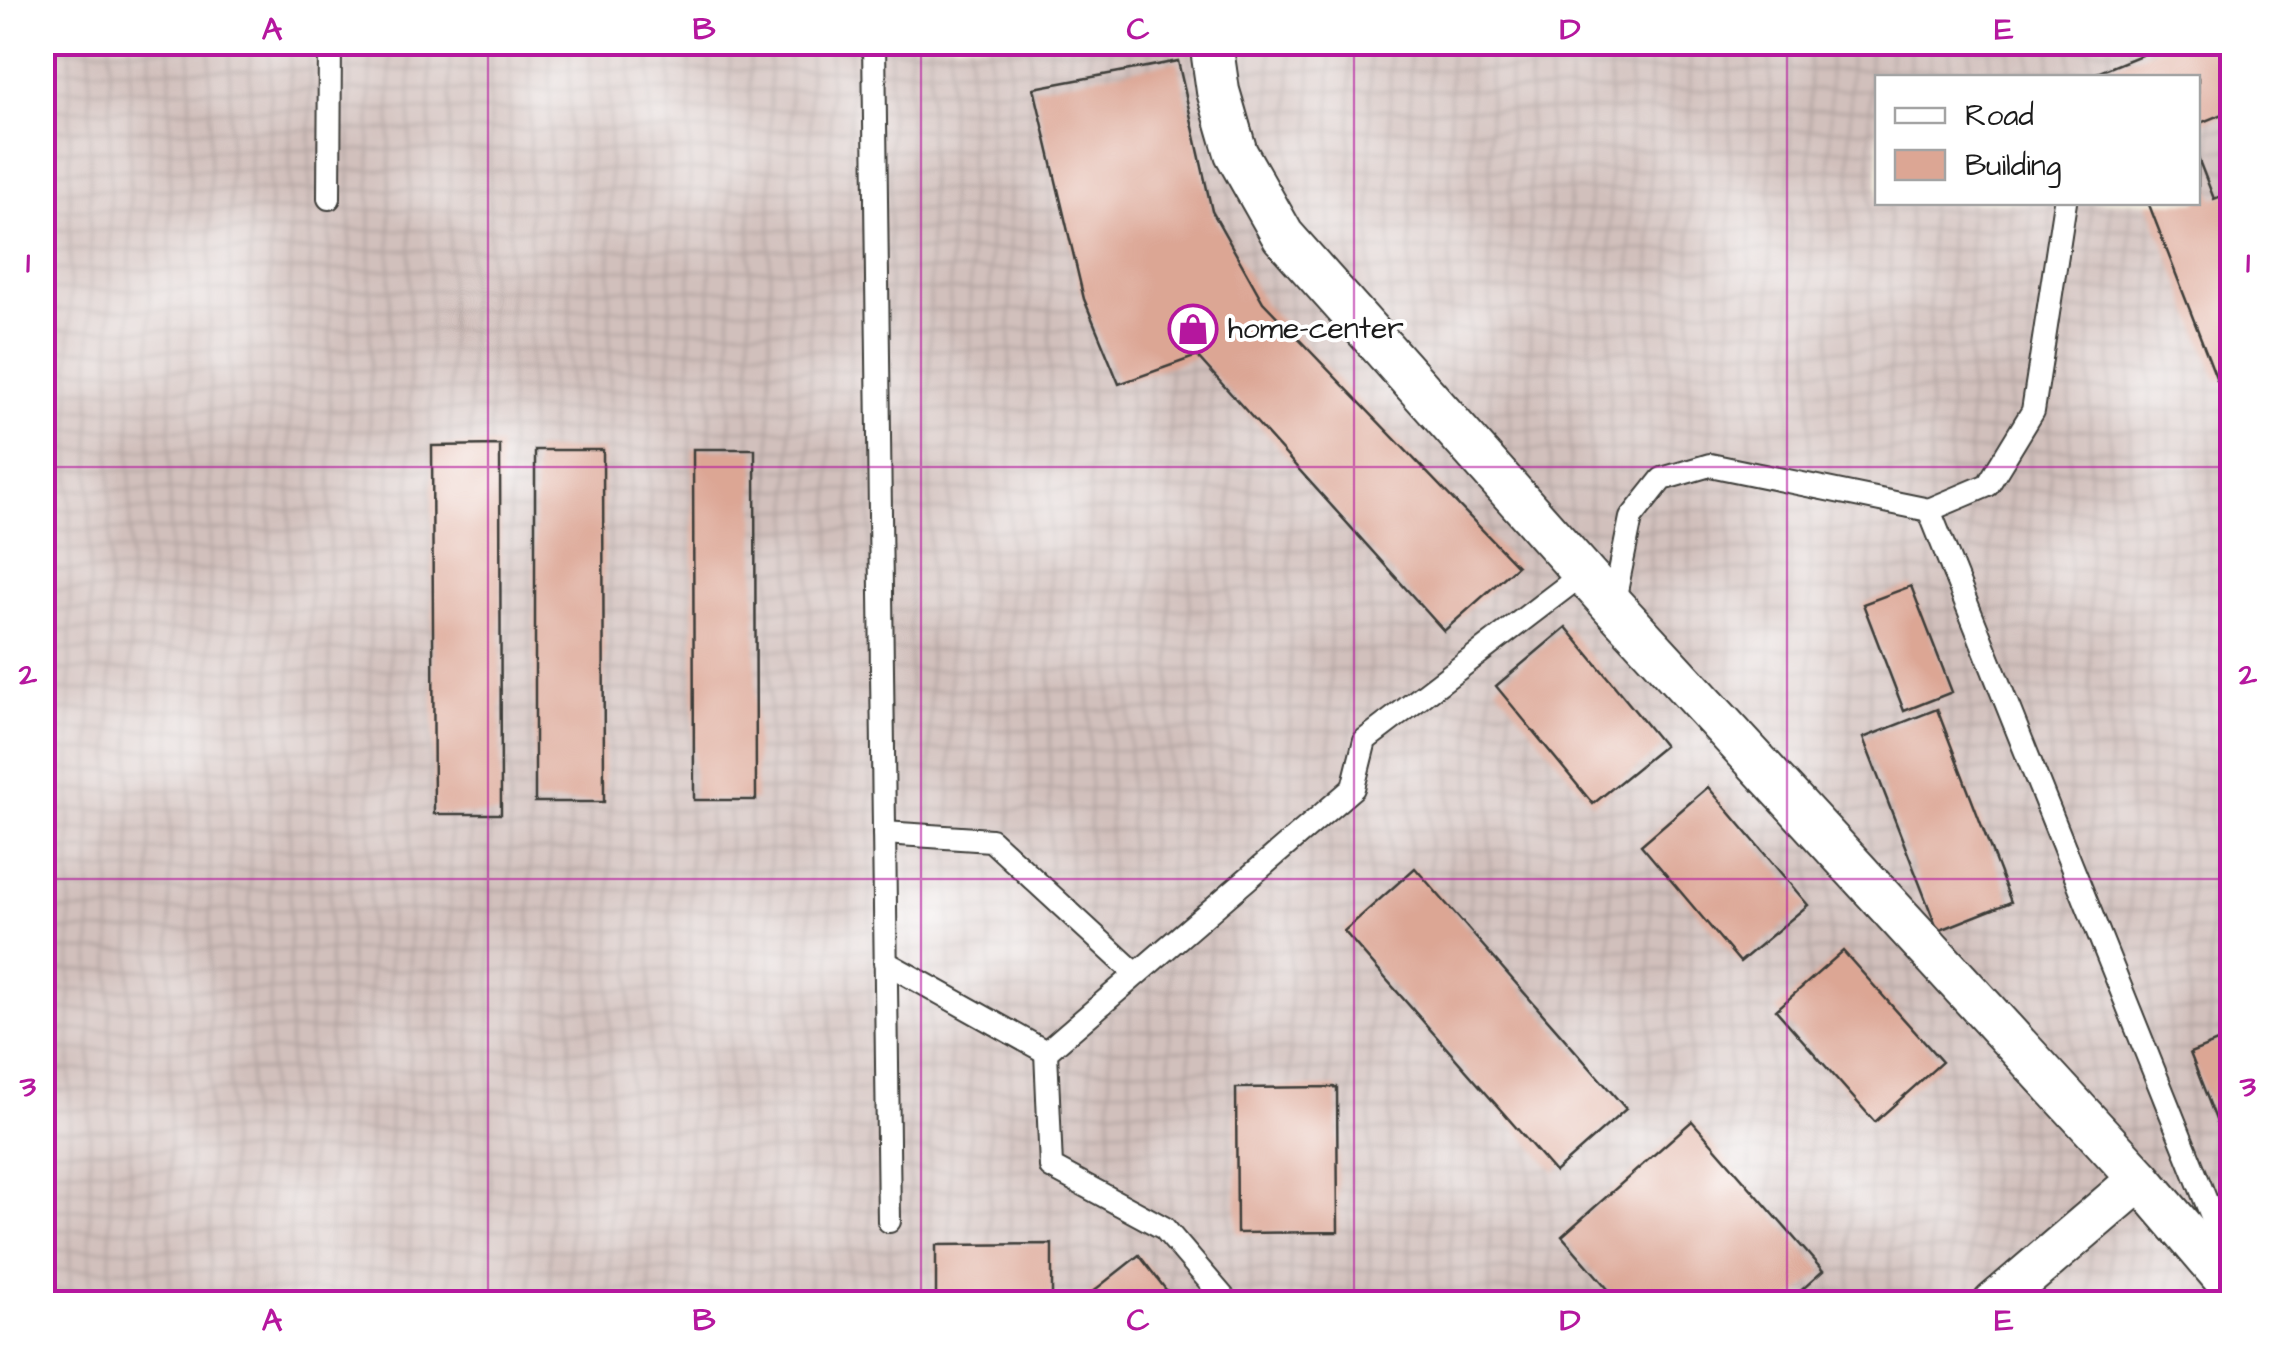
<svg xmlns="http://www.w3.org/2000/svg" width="2275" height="1346" viewBox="0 0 2275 1346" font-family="'Architects Daughter',sans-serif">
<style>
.industrial{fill:url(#industrial-grid);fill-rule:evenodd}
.building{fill:#dca694}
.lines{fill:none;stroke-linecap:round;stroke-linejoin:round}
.lane-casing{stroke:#3c3c39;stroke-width:26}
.street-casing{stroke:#3c3c39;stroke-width:46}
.lane{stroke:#fff;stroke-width:22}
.street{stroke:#fff;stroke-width:42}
.grid{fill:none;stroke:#b5179e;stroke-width:2.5;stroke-opacity:0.55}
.labels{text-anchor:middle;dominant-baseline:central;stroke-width:8;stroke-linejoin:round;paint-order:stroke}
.poi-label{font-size:30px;fill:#1c1c1c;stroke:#fff;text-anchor:start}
.neatline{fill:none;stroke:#b5179e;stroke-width:4}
.grid-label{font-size:32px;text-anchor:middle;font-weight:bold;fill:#b5179e}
</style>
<defs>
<pattern id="industrial-grid" width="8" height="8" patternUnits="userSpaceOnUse" patternTransform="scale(2.5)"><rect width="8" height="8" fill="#d1c0bc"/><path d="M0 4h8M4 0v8" fill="none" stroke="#b3a4a1"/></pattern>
</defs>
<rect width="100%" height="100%" fill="#fff"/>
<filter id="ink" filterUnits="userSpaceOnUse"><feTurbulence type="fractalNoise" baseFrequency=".01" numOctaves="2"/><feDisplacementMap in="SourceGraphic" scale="20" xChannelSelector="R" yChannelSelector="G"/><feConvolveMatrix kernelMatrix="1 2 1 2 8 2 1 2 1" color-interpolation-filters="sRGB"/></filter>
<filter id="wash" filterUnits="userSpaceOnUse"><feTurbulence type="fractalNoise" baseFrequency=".0048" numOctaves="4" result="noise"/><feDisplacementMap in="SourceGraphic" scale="40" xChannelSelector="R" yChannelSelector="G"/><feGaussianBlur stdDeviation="2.25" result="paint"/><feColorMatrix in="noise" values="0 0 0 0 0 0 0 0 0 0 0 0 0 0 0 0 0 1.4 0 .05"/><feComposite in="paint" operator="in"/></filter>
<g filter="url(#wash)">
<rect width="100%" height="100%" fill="#f3efdd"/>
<path class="industrial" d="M43,43H2232V1303H43ZM1878,78H2198V202H1878Z"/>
<g id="blocks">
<g class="building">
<polygon points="2173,42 2232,42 2232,110 2198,124 2198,78 2099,78 2097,73"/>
<polygon points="1178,61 1212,211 1263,302 1517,566 1444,631 1197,356 1119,384 1084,299 1034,88"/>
<polygon points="2198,158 2214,199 2232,192 2232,374 2217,380 2148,202 2198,202"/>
<polygon points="500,445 501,814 434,814 432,446"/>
<polygon points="693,449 755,449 756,800 694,800"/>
<polygon points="535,450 603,450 604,802 535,802"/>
<polygon points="1911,586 1952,692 1904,711 1863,604"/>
<polygon points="1566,627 1664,746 1593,804 1496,686"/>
<polygon points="1937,709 2011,902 1938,931 1863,738"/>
<polygon points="1708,787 1808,905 1740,962 1641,845"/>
<polygon points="1415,868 1626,1109 1555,1172 1344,931"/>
<polygon points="1843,951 1942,1062 1875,1122 1776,1010"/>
<polygon points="2232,1036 2232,1161 2190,1053"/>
<polygon points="1337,1087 1338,1232 1237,1233 1236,1088"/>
<polygon points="1692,1121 1823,1271 1786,1304 1621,1304 1562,1236"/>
<polygon points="1052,1244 1052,1304 936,1304 936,1245"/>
<polygon points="1139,1255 1177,1304 1077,1304"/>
</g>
</g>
</g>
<g filter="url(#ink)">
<use href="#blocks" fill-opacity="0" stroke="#3c3c39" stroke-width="2.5"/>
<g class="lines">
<g class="lane-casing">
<g id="lane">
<polyline points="874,42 889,1221"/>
<polyline points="329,198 330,42"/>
<polyline points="1929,510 2232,1266"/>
<polyline points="1613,606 1631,518 1662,479 1710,465 1929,510 1988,485 2033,411 2065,202"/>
<polyline points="884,833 991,840 1136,974"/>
<polyline points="885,962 1046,1052 1353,788 1365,740 1584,573"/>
<polyline points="1046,1052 1051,1167 1164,1228 1229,1304"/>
</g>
</g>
<g class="street-casing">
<g id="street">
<polyline points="1211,42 1218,91 1236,153 1283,236 1613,606 2140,1179 2232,1287"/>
<polyline points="1994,1304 2140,1179"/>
</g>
</g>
<use href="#lane" class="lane"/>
<use href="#street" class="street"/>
</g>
</g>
<path class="grid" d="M488,42V1304M921,42V1304M1354,42V1304M1787,42V1304M42,467H2232M42,879H2232"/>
<defs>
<g id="shop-ring" transform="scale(2.5)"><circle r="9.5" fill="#fff" stroke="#b5179e" stroke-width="1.5"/><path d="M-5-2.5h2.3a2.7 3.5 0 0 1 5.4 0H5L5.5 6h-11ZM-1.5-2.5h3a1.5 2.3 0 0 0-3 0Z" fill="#b5179e"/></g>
</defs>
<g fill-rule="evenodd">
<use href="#shop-ring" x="1193" y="329"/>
</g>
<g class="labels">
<g class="poi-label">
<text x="1228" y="329">home-center</text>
</g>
</g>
<rect width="2275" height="1346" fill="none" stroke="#fff" stroke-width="110"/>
<rect x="1875" y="75" width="325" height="130" fill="#ffffff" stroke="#a4a4a4" stroke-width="2.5"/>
<rect x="1895" y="108" width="50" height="15" fill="#ffffff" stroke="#a4a4a4" stroke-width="2.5"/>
<text x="1965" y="125" font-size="30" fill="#1c1c1c">Road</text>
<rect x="1895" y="150" width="50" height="30" fill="#dca694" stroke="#a4a4a4" stroke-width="2.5"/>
<text x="1965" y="175" font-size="30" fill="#1c1c1c">Building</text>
<rect x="55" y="55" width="2165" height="1236" class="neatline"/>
<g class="grid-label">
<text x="272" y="39">A</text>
<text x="704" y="39">B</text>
<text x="1138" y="39">C</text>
<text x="1570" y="39">D</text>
<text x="2004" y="39">E</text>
<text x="28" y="272">1</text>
<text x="2248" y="272">1</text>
<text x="28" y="684">2</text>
<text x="2248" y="684">2</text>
<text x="28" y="1096">3</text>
<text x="2248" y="1096">3</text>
<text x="272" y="1330">A</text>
<text x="704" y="1330">B</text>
<text x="1138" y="1330">C</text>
<text x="1570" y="1330">D</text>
<text x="2004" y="1330">E</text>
</g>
</svg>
